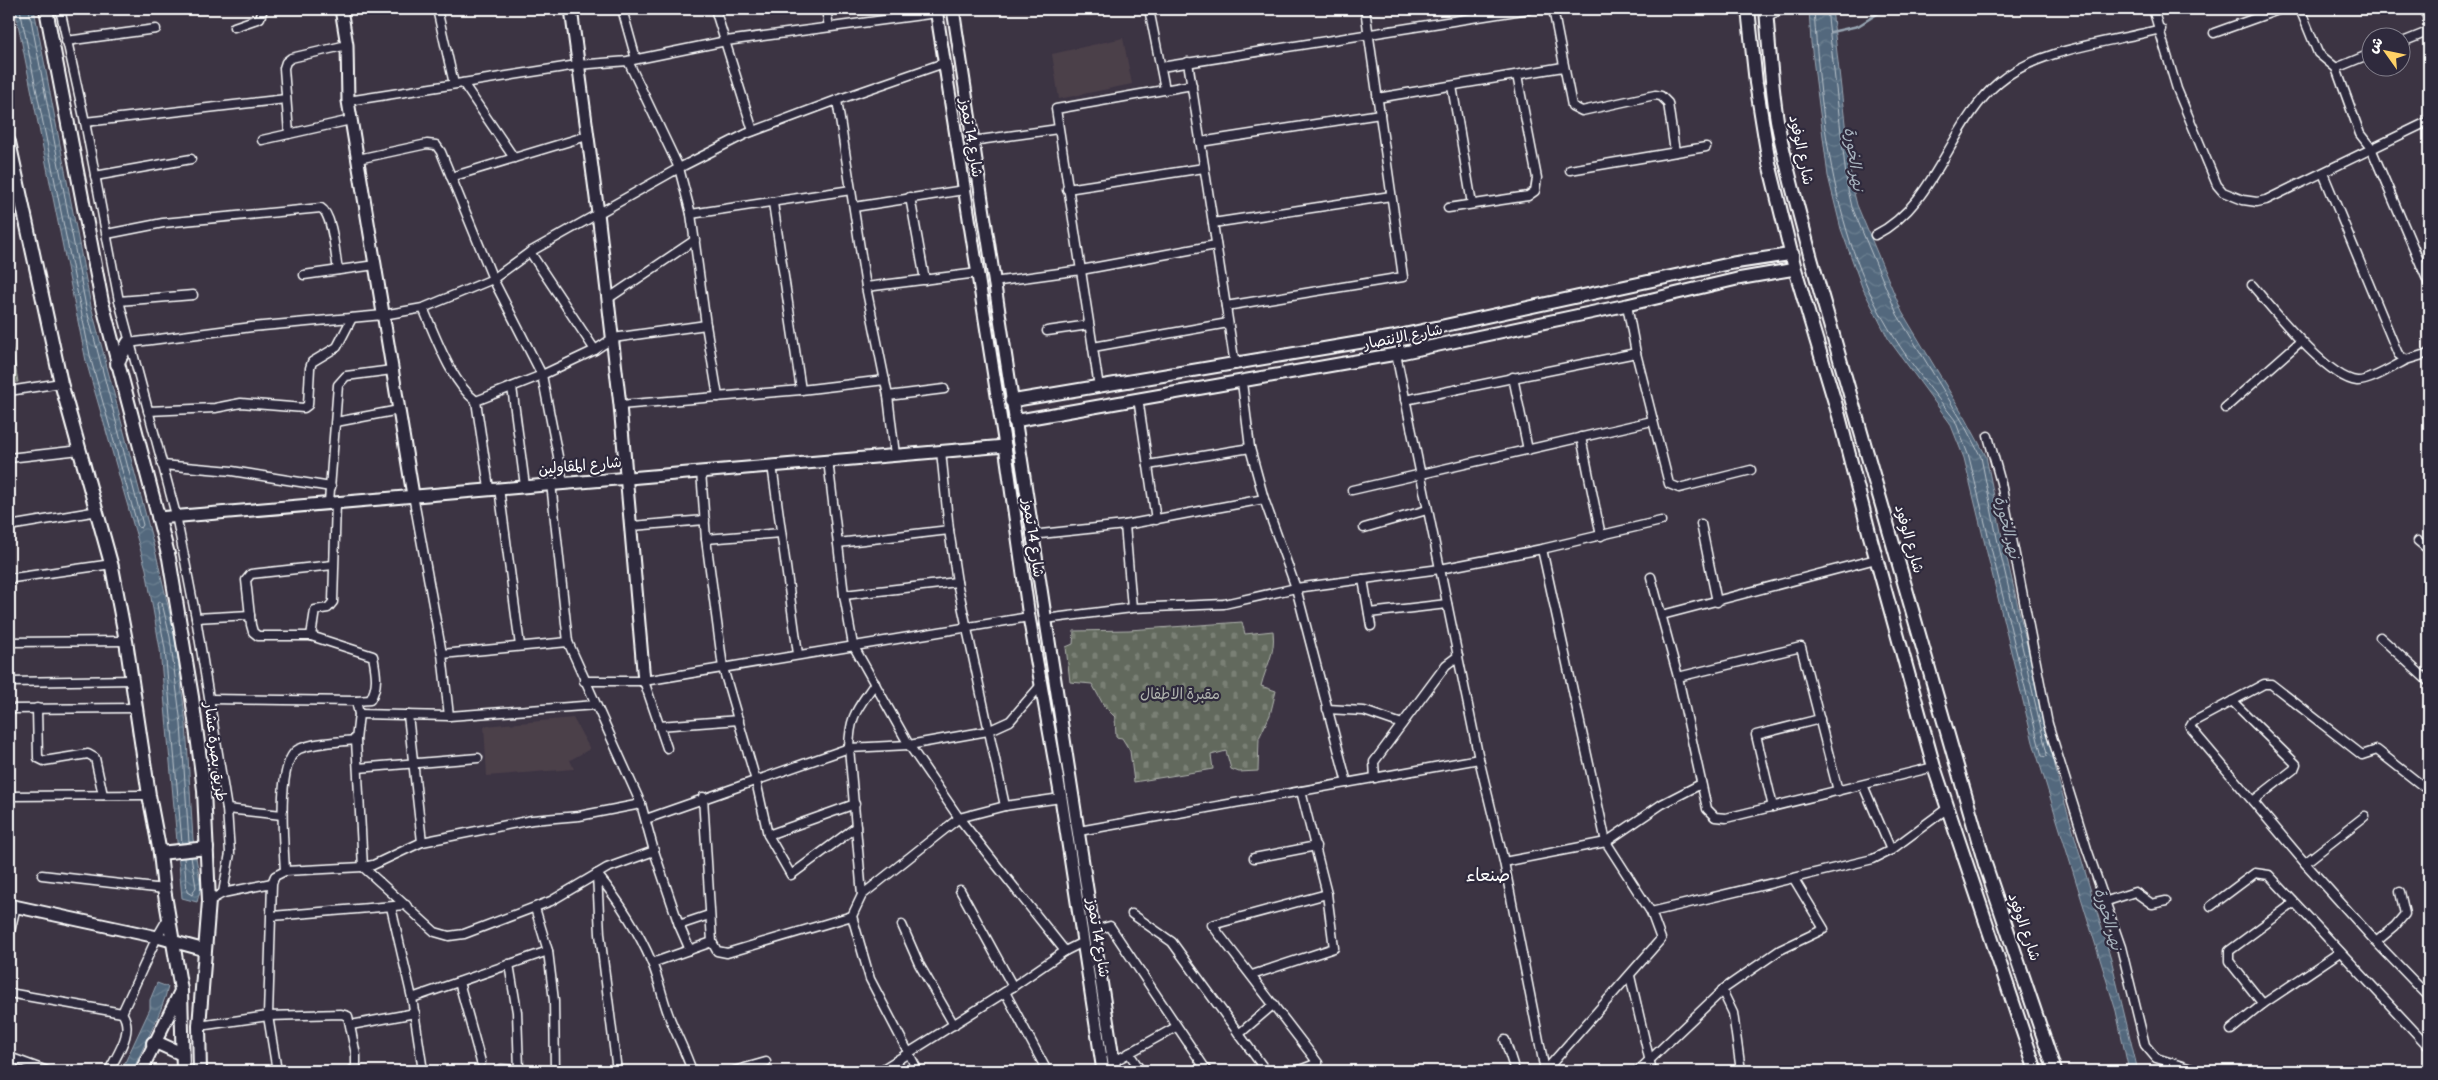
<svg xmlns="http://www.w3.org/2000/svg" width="2438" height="1080" viewBox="0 0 2438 1080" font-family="Pangolin,'Playpen Sans Arabic',sans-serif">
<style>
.built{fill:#4b3f4a}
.cemetery{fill:url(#cemetery-stones);stroke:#b0b4ae}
.pitch{fill:#62695d;stroke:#b0b4ae}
.water{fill:url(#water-waves);stroke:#97a4b1}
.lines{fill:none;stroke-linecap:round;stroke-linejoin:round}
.shore{stroke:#bac3cb;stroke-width:1}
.stream{stroke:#97a4b1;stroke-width:2.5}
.street-casing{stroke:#fff;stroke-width:11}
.secondary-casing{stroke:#fff;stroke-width:15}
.primary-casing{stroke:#fff;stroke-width:16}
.street{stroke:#2f2a3d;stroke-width:8}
.secondary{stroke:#2f2a3d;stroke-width:11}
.primary{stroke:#2f2a3d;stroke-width:12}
.labels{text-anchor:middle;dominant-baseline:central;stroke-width:4.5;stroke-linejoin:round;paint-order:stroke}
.street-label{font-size:15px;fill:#fff;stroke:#2f2a3d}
.park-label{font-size:15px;fill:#b0b4ae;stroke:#2f2a3d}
.water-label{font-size:16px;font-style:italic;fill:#a8b4be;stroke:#2f2a3d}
.quarter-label{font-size:18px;fill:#fff;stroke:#2f2a3d}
</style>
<defs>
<pattern id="cemetery-stones" width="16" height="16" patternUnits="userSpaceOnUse" patternTransform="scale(1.25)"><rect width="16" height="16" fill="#62695d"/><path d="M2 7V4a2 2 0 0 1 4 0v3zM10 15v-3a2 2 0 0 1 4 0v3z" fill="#7a8075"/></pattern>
<pattern id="water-waves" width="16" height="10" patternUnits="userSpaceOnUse" patternTransform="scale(1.25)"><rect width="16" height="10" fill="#52687d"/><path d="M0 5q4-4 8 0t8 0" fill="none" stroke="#6c7f90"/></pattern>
</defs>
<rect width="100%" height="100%" fill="#3c3443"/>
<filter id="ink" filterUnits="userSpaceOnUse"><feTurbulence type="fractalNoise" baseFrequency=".02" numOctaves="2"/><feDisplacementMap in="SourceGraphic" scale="10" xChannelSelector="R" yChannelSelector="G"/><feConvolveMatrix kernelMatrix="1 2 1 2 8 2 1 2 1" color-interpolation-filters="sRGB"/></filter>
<g filter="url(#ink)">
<g class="built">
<polygon points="1123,38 1132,84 1059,99 1052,54"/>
<polygon points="573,718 590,749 570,760 574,769 487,776 484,726"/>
</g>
<path class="cemetery" d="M1242,622L1245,634L1273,631C1276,653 1266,666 1261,686L1276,691L1270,715L1259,738L1258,771L1239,772L1231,769L1226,751L1211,755L1213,769L1134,782L1130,751L1122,738L1116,737L1115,717L1104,706L1092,684L1070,682L1066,647L1073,644L1074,631L1129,630Z"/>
<polygon class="pitch" points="9,328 18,382 9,383"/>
<g class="water">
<polygon points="15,9 34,9 91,306 157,558 175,636 186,724 193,839 201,887 197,902 182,898 160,649 146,569 86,361"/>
<polygon points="1809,9 1832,9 1852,185 1857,205 1902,312 1966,419 1986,456 2002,537 2059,783 2112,963 2138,1071 2129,1071 2116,1011 2033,742 1964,458 1950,423 1889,340 1862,287 1841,229 1828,176 1811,43"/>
<path d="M157,983L168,987C161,1016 144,1043 133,1071H121L150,1009V1000Z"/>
</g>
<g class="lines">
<g class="shore">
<polyline points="20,9 91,360 138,527 141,528 143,525 86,307 29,9"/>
<path d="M1814,9C1821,120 1833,240 1894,337C1912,366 1934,393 1955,420L1969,457L2038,741L2042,756L2046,757L2047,754L1997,538L1981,457L1962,421L1897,314L1852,207L1847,185L1827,9"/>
<polyline points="182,843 165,649 157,604 159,601 162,603 170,637 181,724 189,842"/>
<polyline points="184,858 187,892 192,895 196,887 191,857"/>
</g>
<polyline class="stream" points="1831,32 1858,26 1885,9"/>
<g class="street-casing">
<g id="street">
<polyline points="60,9 85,122 119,301 176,515 196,618 227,809 230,853 223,893"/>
<polyline points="437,9 454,84"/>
<polyline points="622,9 636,59"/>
<polyline points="715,9 753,131"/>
<polyline points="826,9 829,27"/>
<polyline points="1149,9 1165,89"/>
<polyline points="1553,9 1572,106 1582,111 1655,95 1661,96 1668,103 1675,152"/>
<polyline points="2153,9 2177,89 2217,185 2223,192 2243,200 2257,202 2266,200 2429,121"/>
<polyline points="2300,9 2318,53 2336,68 2360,134 2371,148 2429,284"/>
<polyline points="2425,9 2429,23"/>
<polyline points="1767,16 1783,9"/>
<polyline points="234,27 260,18 263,9"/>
<polyline points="2214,33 2281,9"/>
<polyline points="66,41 156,29"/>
<polyline points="2400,43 2425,33 2429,28"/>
<polyline points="628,61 679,168 691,214 706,325 718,397"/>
<polyline points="1188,62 1235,365"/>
<polyline points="1161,67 1529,9"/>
<polyline points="2336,68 2370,54"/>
<polyline points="463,83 514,158"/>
<polyline points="1452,86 1472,204"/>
<polyline points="1377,98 1563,67"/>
<polyline points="837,100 866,287 888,396 895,455"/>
<polyline points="348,101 577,65 628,61 726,41 937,13"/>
<polyline points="85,122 286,99"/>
<polyline points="289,134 284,68 286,62 291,58 347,45"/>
<polyline points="262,140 351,120"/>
<polyline points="972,141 1058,129"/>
<polyline points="1200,142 1380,114"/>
<polyline points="358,159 427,144 436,145 441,152 493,279 542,375 563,482"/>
<polyline points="1570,170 1706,147"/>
<polyline points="2323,173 2398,354 2406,360 2429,353"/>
<polyline points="95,176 191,159"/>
<polyline points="451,177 587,136"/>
<polyline points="1067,189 1204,168"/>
<polyline points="9,197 21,194"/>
<polyline points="910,197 925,280"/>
<polyline points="773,203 801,390"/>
<polyline points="854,207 964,190"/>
<polyline points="1448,208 1528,196 1535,191 1537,178 1517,75"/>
<polyline points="691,214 851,190"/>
<polyline points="1213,223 1391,196"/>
<path d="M107,234L163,223L321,208C333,215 335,255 338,270"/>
<path d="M1875,235C1937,204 1949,124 1999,82C2037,49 2112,42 2161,29"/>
<polyline points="530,252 595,350"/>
<polyline points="304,275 375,265"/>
<polyline points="993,282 1081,270 1216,245"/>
<path d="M2252,285C2272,308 2327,378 2357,381C2369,382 2394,366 2406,360"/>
<polyline points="866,287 978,273"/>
<polyline points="609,298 695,240"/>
<polyline points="119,301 193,295"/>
<polyline points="1627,305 1636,353 1669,484 1679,488 1751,470"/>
<polyline points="1226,306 1403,277 1365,9"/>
<path d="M423,308C436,337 451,382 476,401"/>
<polyline points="1047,331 1089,325"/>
<polyline points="128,343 252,327 383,315 423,308 493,279 530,252 679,168 746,134 837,100 944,63"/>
<polyline points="1093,347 1228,323"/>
<polyline points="1396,354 1479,759 1504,862 1545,1071"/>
<polyline points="1513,377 1528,450"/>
<polyline points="1242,382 1250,448 1264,499 1296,588 1347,783"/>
<polyline points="512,387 525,486"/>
<polyline points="1099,387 1056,109 1192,85"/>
<polyline points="9,391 61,383"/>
<polyline points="888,396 944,389"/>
<polyline points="1138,398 1156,520"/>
<polyline points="1405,400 1636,353"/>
<polyline points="620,405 801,390 885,380"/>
<polyline points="2225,408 2301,341"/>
<polyline points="148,411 215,408 241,403 304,408 308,405 310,368 312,362 337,347 352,318"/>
<polyline points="336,422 399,410"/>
<polyline points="1988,436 2001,483 2048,724 2087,849 2121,947 2145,1045 2156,1058 2198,1071"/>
<polyline points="1581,437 1601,536"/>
<polyline points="941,451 949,530 957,582 1005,806"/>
<polyline points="9,458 80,450"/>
<polyline points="828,460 844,595 853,645 909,745 959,818 1065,951"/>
<polyline points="162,465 232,471 331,487"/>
<polyline points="772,465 798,654"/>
<polyline points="1148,465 1250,448"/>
<polyline points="701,471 706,539 723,668 756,781 768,835 791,875 856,827"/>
<polyline points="551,483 568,642 641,804 654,851 679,925 690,950"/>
<polyline points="489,488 476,401 542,375 595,350 613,338 706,325"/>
<polyline points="499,488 520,646"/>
<polyline points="1352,490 1652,421"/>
<polyline points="413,495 442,654 449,716"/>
<polyline points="329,502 338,385 346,376 392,370"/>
<polyline points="1701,524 1717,602"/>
<polyline points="1125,525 1132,608"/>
<polyline points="9,526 98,511"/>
<polyline points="632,526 705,520"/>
<polyline points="1364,528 1427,510"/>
<polyline points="1031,535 1125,525 1264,499"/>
<polyline points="706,539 781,533"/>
<polyline points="2418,541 2429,550"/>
<polyline points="838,543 949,530"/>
<polyline points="1542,549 1606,842 1651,912 1661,939 1545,1071"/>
<path d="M333,565L251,574L246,580L251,625L253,632L258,636H311L373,656C376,672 379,686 370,700L356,701"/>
<polyline points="1651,577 1678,677 1706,804 1707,809 1715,817 1726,818 1934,767"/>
<polyline points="1363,579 1371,626"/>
<polyline points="9,580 13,578 112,564"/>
<polyline points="844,595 957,582"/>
<polyline points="1369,613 1447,604"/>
<polyline points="1662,615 1876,559"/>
<polyline points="196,618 250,615"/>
<polyline points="1045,619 1132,608 1224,604 1296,588 1440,569 1542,549 1661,521"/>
<polyline points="311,636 315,610 328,608 333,602 336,502"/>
<polyline points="2380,637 2429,682"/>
<polyline points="9,642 126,641"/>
<polyline points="442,654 568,642"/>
<polyline points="1678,677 1801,647 1838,791"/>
<polyline points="584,681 644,681 1029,617"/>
<polyline points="644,681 667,748"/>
<polyline points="9,682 133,680"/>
<polyline points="210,699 356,701 359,714 356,740 363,867 435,932 449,936 464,934 551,901 607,868 654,851"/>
<polyline points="2232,701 2296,764 2294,769 2253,801"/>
<polyline points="37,708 38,758 44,761 88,754 95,758 103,795"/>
<polyline points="9,709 138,708"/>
<polyline points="1327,709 1364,711 1402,724"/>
<polyline points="359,714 449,716 596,705"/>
<polyline points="408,715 422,842"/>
<polyline points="659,726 739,720"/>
<polyline points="358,768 478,758"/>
<polyline points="1375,778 1374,762 1446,665 1458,656"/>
<polyline points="1863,785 1891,850"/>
<polyline points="2429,791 2377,750 2362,755 2271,684 2264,684 2193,722 2190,727 2305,863 2376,942 2429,997"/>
<polyline points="9,796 149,795"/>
<polyline points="703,797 712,942 717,951 727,953 852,916"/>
<polyline points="1773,807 1756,735 1820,719"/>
<polyline points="227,809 282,815"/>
<polyline points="646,819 849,748 909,745 988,731 1010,721 1041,685"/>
<polyline points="1079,831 1479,759"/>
<polyline points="768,835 855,804"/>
<polyline points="1254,858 1316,846"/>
<polyline points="1504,862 1606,842 1662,804 1701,784"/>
<polyline points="2305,863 2365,816"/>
<path d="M285,871C284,847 275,760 299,749C316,742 338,742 356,740"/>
<path d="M597,874C620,902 638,930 652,963C660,982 663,1003 671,1021C678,1038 686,1053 692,1071"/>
<polyline points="597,874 600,934 617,1071"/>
<polyline points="42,875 164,889"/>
<polyline points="960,890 1013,987"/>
<path d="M862,895L849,748C850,714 857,710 875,683"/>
<polyline points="209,901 223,893 272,883"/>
<polyline points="2107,901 2135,892 2152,904 2166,901"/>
<polyline points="2211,906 2255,873 2269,875 2429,1047"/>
<polyline points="391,907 412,998 423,1071"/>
<polyline points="535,908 548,951 554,1001 555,1071"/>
<polyline points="1651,912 1873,859 1891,850 1949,807"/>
<polyline points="1132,914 1172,942 1266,1071"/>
<polyline points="272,916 406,905"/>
<polyline points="679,925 709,915"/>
<polyline points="902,925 919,964 954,1025"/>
<polyline points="1092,931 1110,926 1207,1071"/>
<polyline points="9,936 16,906"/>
<polyline points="2376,942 2395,926 2405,914 2400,892"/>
<polyline points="652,963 712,942"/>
<polyline points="509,964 517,1012 519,1070"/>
<polyline points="1252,975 1334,948 1327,894 1301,791"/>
<polyline points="1630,976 1652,1071"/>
<polyline points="459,982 481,1062"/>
<polyline points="1722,990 1733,1013 1741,1071"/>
<polyline points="1005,992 1047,1071"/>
<path d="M9,993L122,1013C135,1031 117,1054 109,1071"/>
<polyline points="412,998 548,951"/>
<polyline points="2263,1004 2229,961 2229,951 2294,903"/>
<polyline points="122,1013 157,937 168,918"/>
<polyline points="351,1025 415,1013"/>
<polyline points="199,1026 268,1016 341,1014 348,1016 356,1055 356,1067 351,1071"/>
<polyline points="2231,1030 2263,1004 2340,952"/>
<polyline points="1239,1034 1274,1004"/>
<polyline points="1505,1040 1515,1071"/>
<polyline points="1129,1053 1141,1071"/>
<polyline points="9,1057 47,1071"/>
<polyline points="1113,1062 1176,1027"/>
<polyline points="277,1071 268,1016 272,883 275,876 285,871 363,867 373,865 422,842 532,820 579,816 641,804"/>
<polyline points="498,1071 501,1069 540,1071"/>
<polyline points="734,1071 766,1062"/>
<polyline points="880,1071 1005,992 1065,951 1083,942"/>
<polyline points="918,1071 870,979 852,916 862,895 959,818 1005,806 1061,798"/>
<polyline points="1297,1071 1318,1063 1212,925 1327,894"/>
<polyline points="1638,1071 1725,988 1780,950 1824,929 1794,879"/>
</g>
</g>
<g class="secondary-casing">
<g id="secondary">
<polyline points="341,9 347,45 348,101 413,495"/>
<polyline points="571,9 598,213 620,405 644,681"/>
<polyline points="936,9 1005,446 1029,617 1061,798 1103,1071"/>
<path d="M953,9C1004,363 1062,717 1115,1071"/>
<polyline points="1011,401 1392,337 1733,263 1793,254"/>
<polyline points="1014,421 1396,354 1627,305 1737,279 1795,269"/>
<polyline points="158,518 1005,446"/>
<polyline points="9,905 157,937 205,950"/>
<polyline points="141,1071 181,990"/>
</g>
</g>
<g class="primary-casing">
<g id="primary">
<polyline points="46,9 102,302 169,558 192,697 204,790 209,901 199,1026 200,1071"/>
<polyline points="1748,9 1756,83 1769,163 1795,269 1839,416 1870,536 1934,767 2036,1071"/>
<path d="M1766,9C1769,46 1771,83 1777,120C1785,165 1799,210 1810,255L1985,864L2055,1071"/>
<polyline points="9,142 61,383 112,567 126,641 149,795 160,853 164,889 181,990 183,1071"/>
<polyline points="117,364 128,343"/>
<polyline points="160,853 207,848"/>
<polyline points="153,1043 160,1044 182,1054"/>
</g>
</g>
<use href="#street" class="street"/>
<use href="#secondary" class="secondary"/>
<use href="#primary" class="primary"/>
</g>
</g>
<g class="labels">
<g class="street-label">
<text transform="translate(971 138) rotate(81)">شارع 14 تموز</text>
<text transform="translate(1801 150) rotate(78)">شارع الوفود</text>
<text transform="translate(1403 337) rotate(-11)">شارع الإنتصار</text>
<text transform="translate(580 466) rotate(-5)">شارع المقاولين</text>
<text transform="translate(1033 538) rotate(82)">شارع 14 تموز</text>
<text transform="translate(1909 539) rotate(74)">شارع الوفود</text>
<text transform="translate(215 752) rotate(83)">طريق بصرة عشار</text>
<text transform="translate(2024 927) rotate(71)">شارع الوفود</text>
<text transform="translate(1098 938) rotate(81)">شارع 14 تموز</text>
</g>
<g class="park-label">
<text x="1180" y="694">مقبرة الاطفال</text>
</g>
<g class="water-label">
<text transform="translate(1854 159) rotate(82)">نهر الخورة</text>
<text transform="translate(2007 527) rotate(76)">نهر الخورة</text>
<text transform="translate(2108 919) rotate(74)">نهر الخورة</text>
</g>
<g class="quarter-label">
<text x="1488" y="875">صنعاء</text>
</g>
</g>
<rect width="2438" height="1080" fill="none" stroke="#2f2a3d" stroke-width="30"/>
<rect x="15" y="15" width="2408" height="1050" fill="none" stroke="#fff" stroke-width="2" filter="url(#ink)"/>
<g transform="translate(2386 52) rotate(303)"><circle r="24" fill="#2f2a3d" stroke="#827f8b"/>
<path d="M0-4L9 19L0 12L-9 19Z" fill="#ffd166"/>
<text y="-8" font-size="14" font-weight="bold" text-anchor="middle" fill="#ffffff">ش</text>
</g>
</svg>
